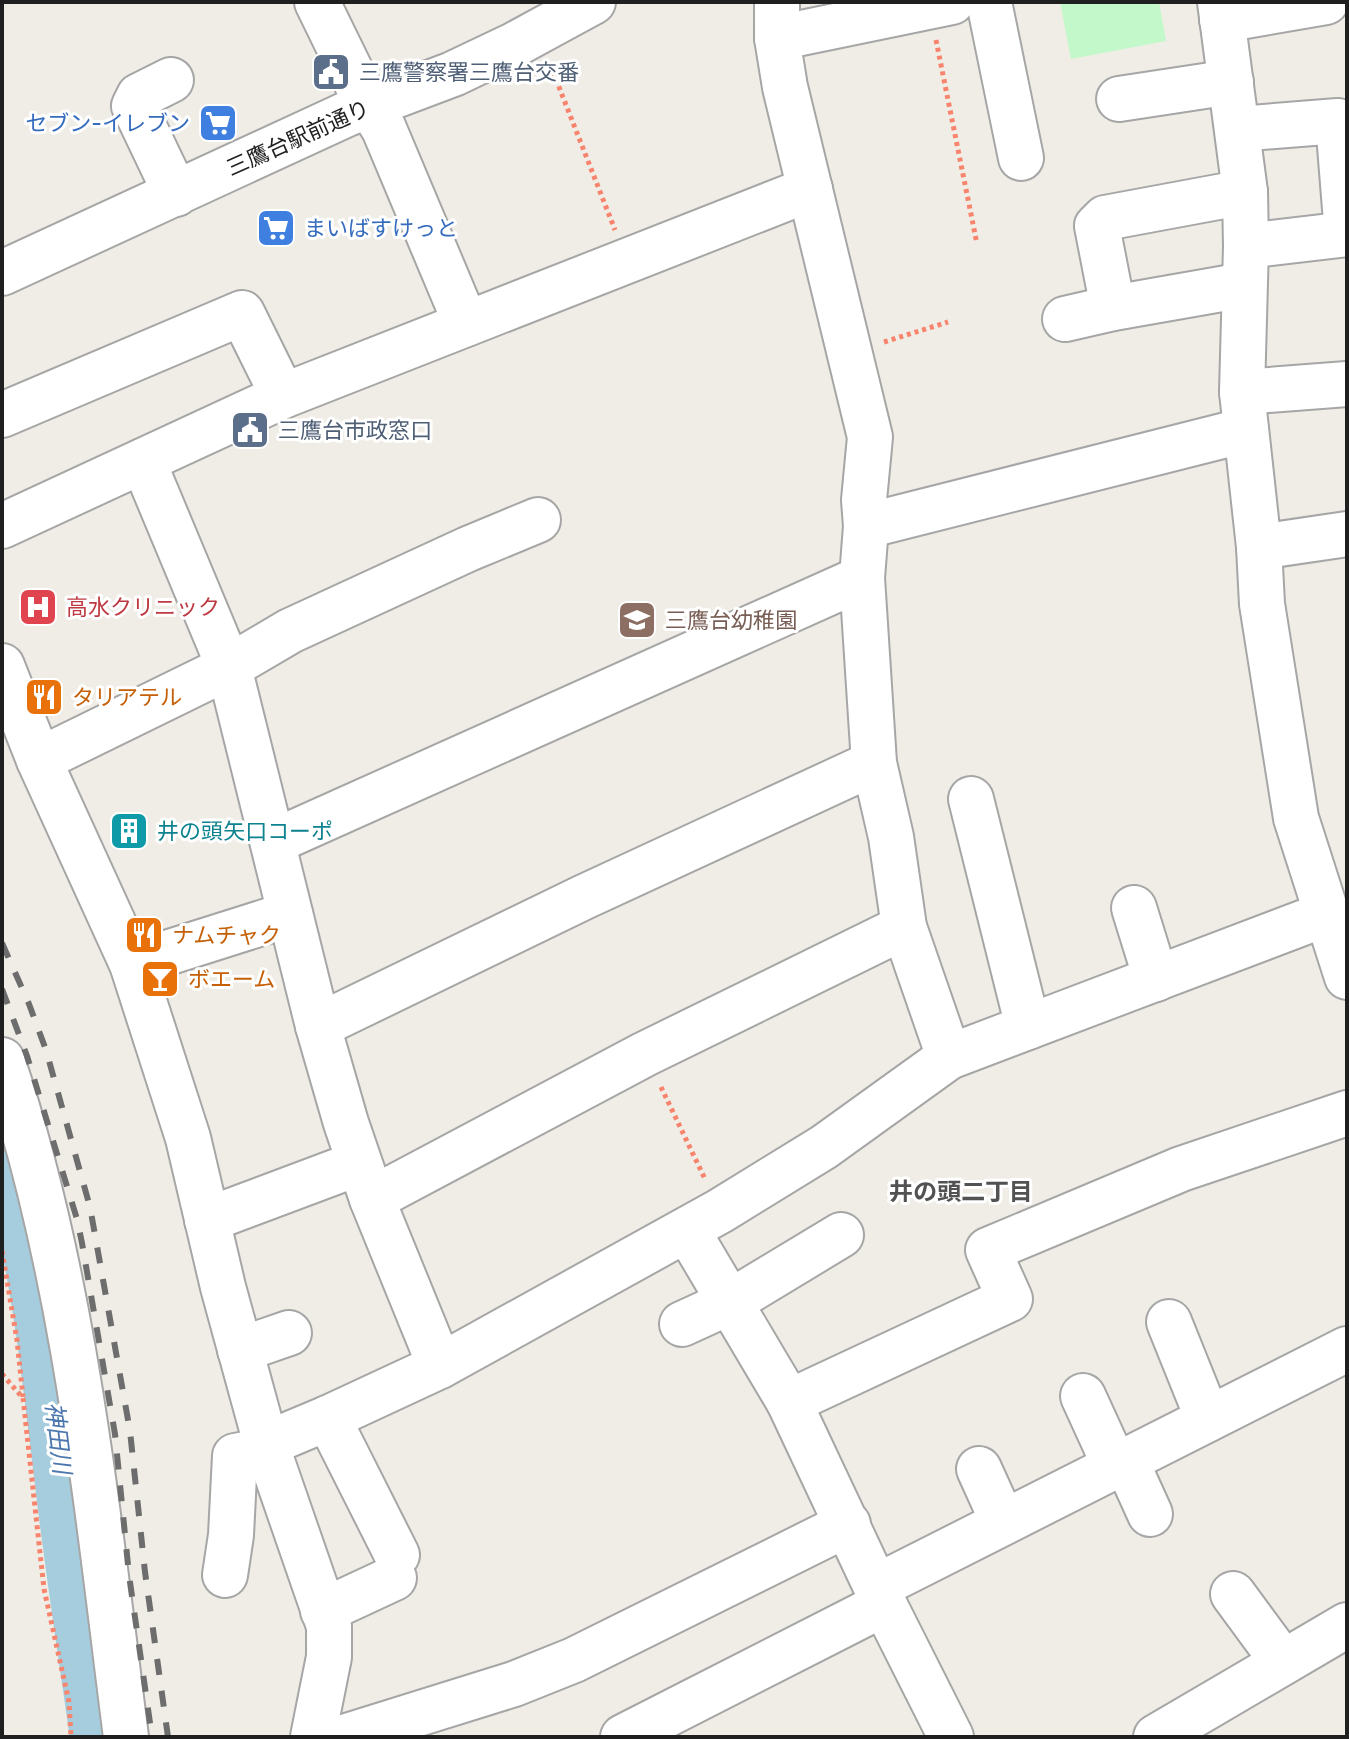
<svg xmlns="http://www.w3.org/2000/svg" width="1349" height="1739" viewBox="0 0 1349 1739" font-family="Rubik,'Noto Sans JP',sans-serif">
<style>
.park{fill:#c3f9ca}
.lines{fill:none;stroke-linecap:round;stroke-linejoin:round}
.river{stroke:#a6cddd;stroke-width:54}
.minor-casing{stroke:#a6a6a6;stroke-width:48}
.path{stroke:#f8846d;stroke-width:5;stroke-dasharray:4 4;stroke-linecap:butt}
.minor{stroke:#fff;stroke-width:44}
.rail{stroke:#6d6d6d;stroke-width:6;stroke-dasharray:16 16;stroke-linecap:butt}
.labels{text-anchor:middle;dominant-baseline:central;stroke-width:6;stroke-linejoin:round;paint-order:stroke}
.service-label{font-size:22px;fill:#4e5e75;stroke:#fff;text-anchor:start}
.shop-label{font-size:22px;fill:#366cbe;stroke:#fff;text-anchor:end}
.street-label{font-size:22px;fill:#1f1f1f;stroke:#fff}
.health-label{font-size:22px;fill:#be3a42;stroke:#fff;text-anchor:start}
.education-label{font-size:22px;fill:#785e54;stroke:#fff;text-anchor:start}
.food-label{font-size:22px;fill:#c56008;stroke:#fff;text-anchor:start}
.culture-label{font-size:22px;fill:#0d838f;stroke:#fff;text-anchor:start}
.neighbourhood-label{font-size:24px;font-weight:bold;fill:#525252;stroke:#fff}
.water-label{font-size:24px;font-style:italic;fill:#4c77ae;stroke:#fff}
</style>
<rect width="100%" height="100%" fill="#efede5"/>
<polygon class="park" points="1060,2 1159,2 1166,41 1071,59"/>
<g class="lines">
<path class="river" d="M2,1143C37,1253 48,1370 62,1484C72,1568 85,1653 97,1737"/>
<g class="minor-casing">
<g id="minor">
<polyline points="317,2 358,86 384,129 466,324"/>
<polyline points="777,2 777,38 785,87 870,437 864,500 866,526 862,578 874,763 891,837 904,927 949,1057"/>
<polyline points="989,2 1021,158"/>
<polyline points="1220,2 1245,192 1246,246 1242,392 1259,547 1262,604 1296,818 1347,977"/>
<polyline points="1222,20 1326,2"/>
<polyline points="777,38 952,2"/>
<polyline points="171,80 139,96 134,106 176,194"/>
<polyline points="1119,99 1231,82"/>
<polyline points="1238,129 1338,121 1347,234 1246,246"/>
<polyline points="2,273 347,114 453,74 512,46 593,2"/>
<polyline points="1113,308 1097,226 1105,218 1245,192"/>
<polyline points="1065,319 1113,308 1244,285"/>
<polyline points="1242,392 1347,384"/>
<polyline points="2,415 242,313 283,396"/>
<polyline points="143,461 229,667 318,1026 346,1123 372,1199 440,1366"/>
<polyline points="2,526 283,396 810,189"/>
<polyline points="866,526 1246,430"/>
<polyline points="1259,547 1347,534"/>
<polyline points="2,666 39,760 132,964 188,1138 223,1287 266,1444 329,1626 329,1657 313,1737"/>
<polyline points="39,760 229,667 290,631 468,549 538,520"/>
<polyline points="971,799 1028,1027"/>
<polyline points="273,842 862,578"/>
<polyline points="1134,908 1156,979"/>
<polyline points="132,964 290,914"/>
<polyline points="318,1026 584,897 874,763"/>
<path d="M2,1060C75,1277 97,1510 126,1737"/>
<polyline points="372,1199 645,1054 904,927"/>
<polyline points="207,1220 359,1163"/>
<polyline points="687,1230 789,1402 884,1604 951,1737"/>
<polyline points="1169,1322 1208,1419"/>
<polyline points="682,1324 730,1302 841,1235"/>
<polyline points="240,1350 289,1333"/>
<polyline points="1083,1396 1115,1466"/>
<polyline points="789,1402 1010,1299 988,1250 1181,1169 1347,1113"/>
<polyline points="328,1418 397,1555"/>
<polyline points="266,1444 328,1418 440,1366 720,1211 824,1147 949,1057 1326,914"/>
<polyline points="1126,1461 1150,1514"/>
<polyline points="979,1469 1003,1522"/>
<polyline points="225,1575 231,1535 235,1456 268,1450"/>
<polyline points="876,1587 1347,1349"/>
<polyline points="1233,1594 1283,1662"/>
<polyline points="323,1611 394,1578"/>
<polyline points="344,1737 514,1684 574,1660 848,1524"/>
<polyline points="623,1737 884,1604"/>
<polyline points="1156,1737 1347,1625"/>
</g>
</g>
<g class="path">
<polyline points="936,40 977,244"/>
<polyline points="550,64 615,230"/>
<polyline points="884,342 948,322"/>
<polyline points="661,1087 705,1179"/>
<polyline points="2,1251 17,1340 23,1397"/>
<polyline points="2,1374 23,1398 44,1589 69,1702 71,1737"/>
</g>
<use href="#minor" class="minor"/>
<g class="rail">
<polyline points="2,943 29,1004 46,1050 90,1207 130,1431 145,1572 168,1737"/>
<polyline points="2,989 27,1056 77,1219 82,1243 115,1434 129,1575 152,1737"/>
</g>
</g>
<defs>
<g id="civic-square" transform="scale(2)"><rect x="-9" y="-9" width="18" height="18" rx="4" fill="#5c6f8a" stroke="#fff"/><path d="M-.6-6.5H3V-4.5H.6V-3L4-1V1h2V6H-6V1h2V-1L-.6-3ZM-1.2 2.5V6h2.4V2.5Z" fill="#fff"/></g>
<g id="supermarket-square" transform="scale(2)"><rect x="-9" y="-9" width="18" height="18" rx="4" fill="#3f7fe0" stroke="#fff"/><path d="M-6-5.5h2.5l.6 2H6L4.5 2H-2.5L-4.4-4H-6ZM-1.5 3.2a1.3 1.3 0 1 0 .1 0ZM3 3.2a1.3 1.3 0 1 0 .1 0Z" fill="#fff"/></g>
<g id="hospital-square" transform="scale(2)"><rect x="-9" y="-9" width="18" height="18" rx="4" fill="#e0444e" stroke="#fff"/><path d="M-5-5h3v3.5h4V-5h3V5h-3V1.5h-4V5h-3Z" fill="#fff"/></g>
<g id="school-square" transform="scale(2)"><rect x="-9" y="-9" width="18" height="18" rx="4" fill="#8d6e63" stroke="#fff"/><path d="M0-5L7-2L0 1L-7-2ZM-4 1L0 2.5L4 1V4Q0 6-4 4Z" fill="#fff"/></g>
<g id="restaurant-square" transform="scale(2)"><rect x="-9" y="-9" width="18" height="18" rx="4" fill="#e8710a" stroke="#fff"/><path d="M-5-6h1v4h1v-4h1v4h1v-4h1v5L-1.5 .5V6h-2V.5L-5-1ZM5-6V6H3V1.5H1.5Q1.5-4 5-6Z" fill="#fff"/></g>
<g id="building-square" transform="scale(2)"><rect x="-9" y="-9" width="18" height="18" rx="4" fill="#0f9aa8" stroke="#fff"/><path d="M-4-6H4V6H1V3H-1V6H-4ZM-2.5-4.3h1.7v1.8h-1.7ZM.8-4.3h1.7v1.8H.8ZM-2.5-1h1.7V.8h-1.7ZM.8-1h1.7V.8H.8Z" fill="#fff"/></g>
<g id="bar-square" transform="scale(2)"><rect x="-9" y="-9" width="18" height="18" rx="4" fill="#e8710a" stroke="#fff"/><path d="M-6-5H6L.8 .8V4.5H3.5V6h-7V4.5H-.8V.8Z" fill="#fff"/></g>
</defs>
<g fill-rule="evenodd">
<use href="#civic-square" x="331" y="72"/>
<use href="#supermarket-square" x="218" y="123"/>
<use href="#supermarket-square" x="276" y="228"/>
<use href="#civic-square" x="250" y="430"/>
<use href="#hospital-square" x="38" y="607"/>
<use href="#school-square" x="637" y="620"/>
<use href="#restaurant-square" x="44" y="697"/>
<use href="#building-square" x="129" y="831"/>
<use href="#restaurant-square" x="144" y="935"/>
<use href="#bar-square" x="160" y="979"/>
</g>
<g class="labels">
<g class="service-label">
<text x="359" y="72">三鷹警察署三鷹台交番</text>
<text x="278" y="430">三鷹台市政窓口</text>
</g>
<g class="shop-label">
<text x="190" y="123">セブン-イレブン</text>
<text x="304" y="228" text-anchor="start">まいばすけっと</text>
</g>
<g class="street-label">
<text transform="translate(298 138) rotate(-24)">三鷹台駅前通り</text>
</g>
<g class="health-label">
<text x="66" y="607">高水クリニック</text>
</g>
<g class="education-label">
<text x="665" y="620">三鷹台幼稚園</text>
</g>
<g class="food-label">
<text x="72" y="697">タリアテル</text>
<text x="172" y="935">ナムチャク</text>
<text x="188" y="979">ボエーム</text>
</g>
<g class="culture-label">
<text x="157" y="831">井の頭矢口コーポ</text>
</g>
<g class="neighbourhood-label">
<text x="961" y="1192">井の頭二丁目</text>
</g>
<g class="water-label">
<text transform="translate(58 1438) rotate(83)">神田川</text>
</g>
</g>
<rect width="1349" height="1739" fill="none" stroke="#1f1f1f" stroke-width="8"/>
</svg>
